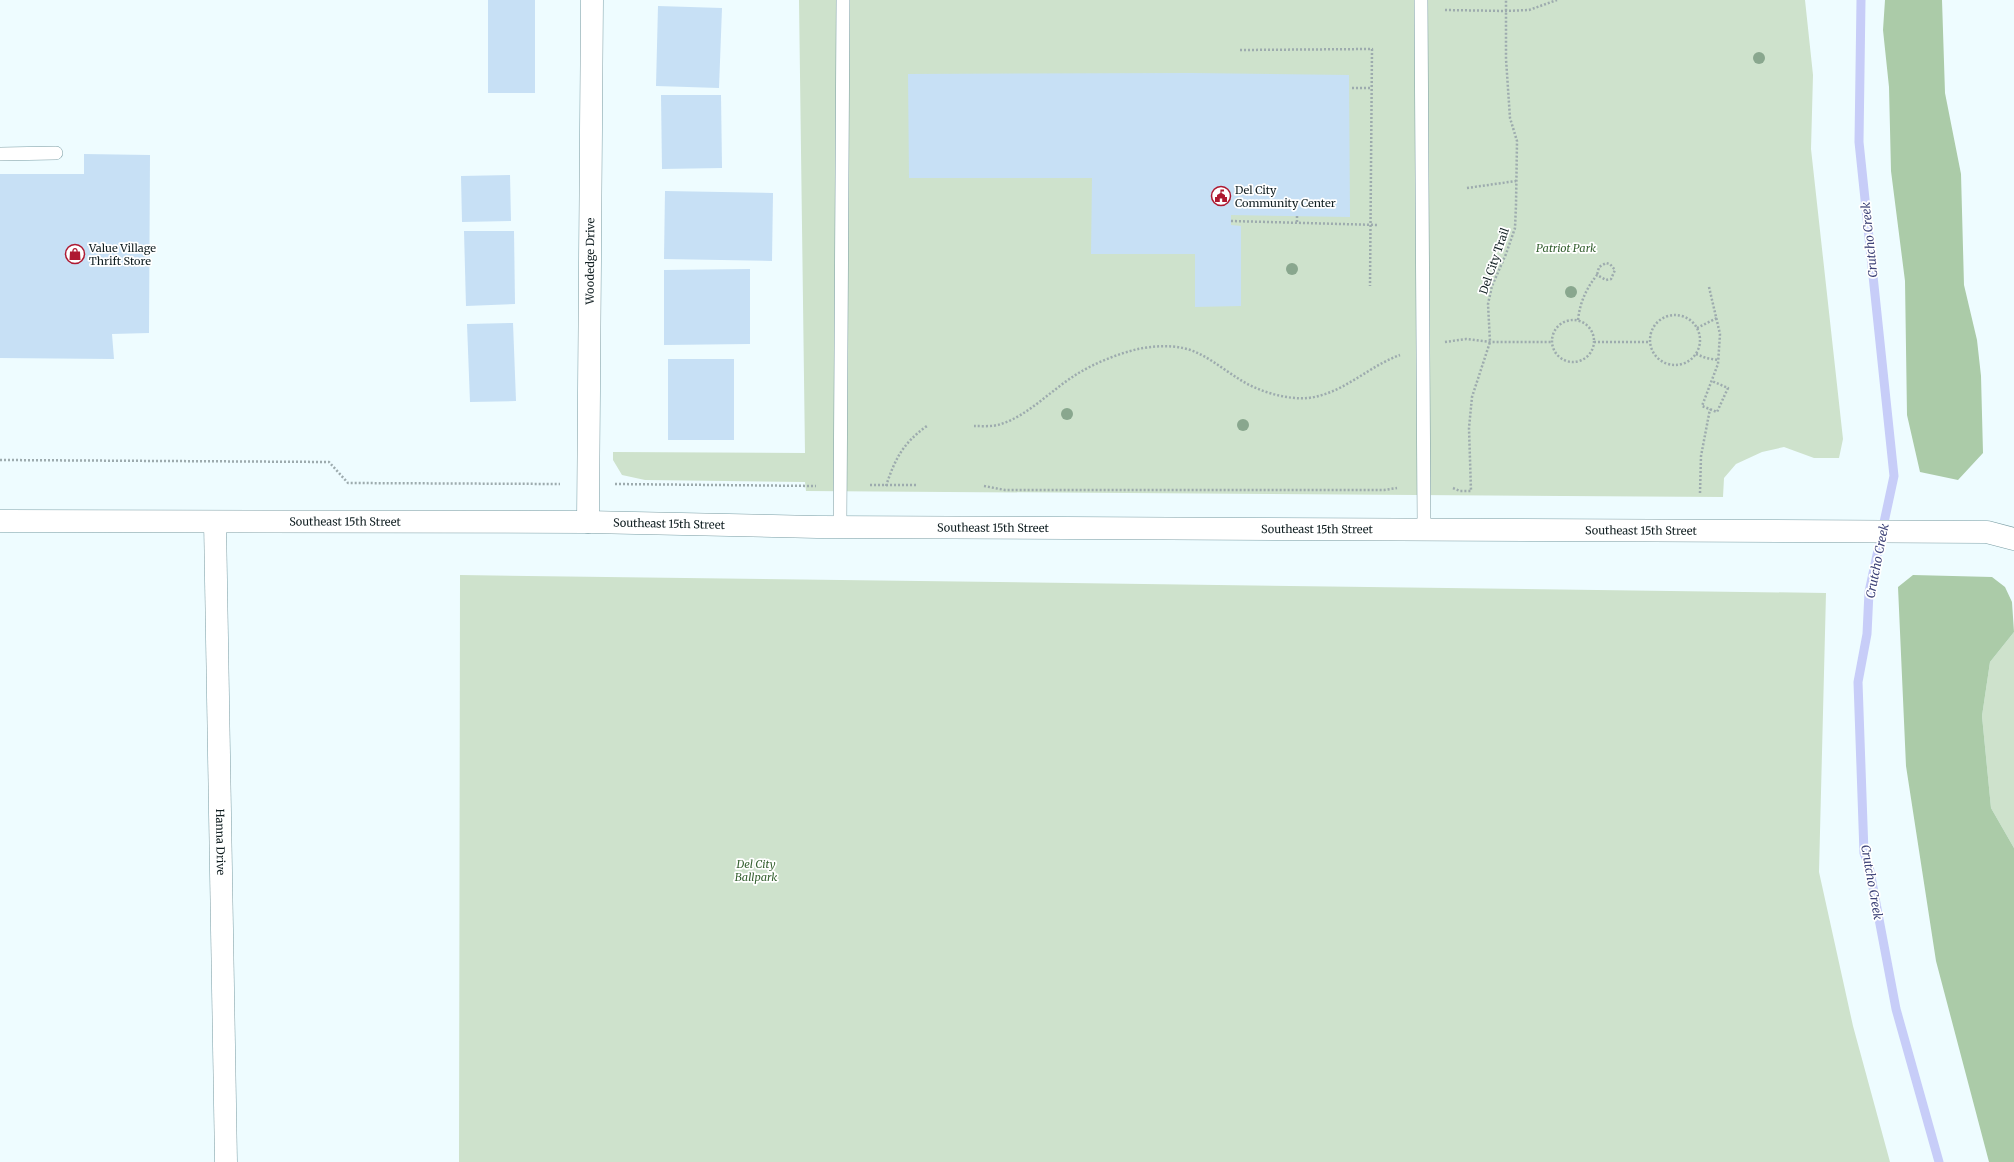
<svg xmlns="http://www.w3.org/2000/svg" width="2014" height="1162" viewBox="0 0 2014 1162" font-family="Merriweather,serif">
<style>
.green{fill:#cee2cc}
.forest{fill:#abcba8}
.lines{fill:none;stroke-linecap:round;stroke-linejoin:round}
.stream{stroke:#c7cdf8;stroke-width:9}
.building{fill:#c7e0f5}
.lane-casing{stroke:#7a9da4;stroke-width:14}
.street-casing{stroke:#7a9da4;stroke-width:23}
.secondary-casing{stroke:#7a9da4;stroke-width:23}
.path{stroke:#9dabae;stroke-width:2.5;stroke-dasharray:2 2;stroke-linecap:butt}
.lane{stroke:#fff;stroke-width:13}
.street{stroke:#fff;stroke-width:22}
.secondary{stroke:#fff;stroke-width:22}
.tree{fill:#89a78e}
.labels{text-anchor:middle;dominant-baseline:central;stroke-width:3.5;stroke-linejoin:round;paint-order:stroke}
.poi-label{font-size:11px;fill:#111f22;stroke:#fff;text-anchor:start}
.park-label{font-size:11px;font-style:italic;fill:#366131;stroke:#fff}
.street-label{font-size:11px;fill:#111f22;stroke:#fff}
.water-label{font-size:12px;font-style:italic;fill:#3e4378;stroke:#fff}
</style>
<rect width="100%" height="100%" fill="#eefcff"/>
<g class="green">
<polygon points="799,0 1805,0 1813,75 1811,149 1843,439 1839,458 1814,458 1784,447 1762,452 1736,464 1724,478 1723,497 806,491 805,482 645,480 622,475 613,460 613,452 805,453"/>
<polygon points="460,575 1826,593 1819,872 1853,1026 1890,1162 459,1162"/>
<polygon points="2014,632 2014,848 1991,808 1982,716 1990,662"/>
</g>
<g class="forest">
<polygon points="1885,0 1942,0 1945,93 1961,174 1964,285 1977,340 1981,376 1983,453 1958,480 1920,472 1907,415 1905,281 1891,171 1889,87 1883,30"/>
<polygon points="1913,575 1992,577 2005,587 2012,602 2014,632 1990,662 1982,716 1991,808 2014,848 2014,1162 1989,1162 1936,961 1906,766 1898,587"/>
</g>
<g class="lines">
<polyline class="stream" points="1861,0 1859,142 1894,476 1869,592 1867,634 1858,682 1864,853 1869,866 1896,1009 1939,1162"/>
</g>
<g class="building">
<rect x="488" y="0" width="47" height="93"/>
<polygon points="658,6 722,8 719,88 656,86"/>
<polygon points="1191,73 1349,75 1350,217 1231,215 1231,225 1241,226 1241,306 1195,307 1195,254 1091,254 1092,178 909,178 908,74"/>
<polygon points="661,95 721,95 722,168 662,169"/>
<polygon points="84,154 150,155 149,333 112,334 114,359 0,358 0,174 84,174"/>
<polygon points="510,175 511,221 462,222 461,176"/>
<polygon points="665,191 773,193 772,261 664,259"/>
<polygon points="464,231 514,231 515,304 466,306"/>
<polygon points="750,269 750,344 664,345 664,270"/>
<polygon points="513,323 516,401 470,402 467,324"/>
<rect x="668" y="359" width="66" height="81"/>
</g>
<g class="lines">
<g class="lane-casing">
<g id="lane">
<polyline points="1421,0 1424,529"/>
<polyline points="0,154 56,153"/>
<polyline points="840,527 843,0"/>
</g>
</g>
<g class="street-casing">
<g id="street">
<path id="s1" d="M215,522L226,1162"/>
<path id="s2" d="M588,522L592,0"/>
</g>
</g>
<g class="secondary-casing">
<g id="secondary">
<path id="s3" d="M0,521L588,522L817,527L1987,532L2014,539"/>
</g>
</g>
<g class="path">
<polyline points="1445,10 1506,11 1529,10 1557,0"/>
<polyline points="1240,50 1372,49 1370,286"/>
<polyline points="1352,88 1372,88"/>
<polyline points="1467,188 1516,181"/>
<polyline points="1297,216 1297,224"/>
<polyline points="1231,221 1378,225"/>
<polyline points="1709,287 1720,334 1718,364 1702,406 1717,412 1728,388 1712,381"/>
<circle cx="1675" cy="340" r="25"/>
<circle cx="1573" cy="341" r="21"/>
<path d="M1578,320C1580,302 1586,289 1597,275L1606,280L1611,279L1615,270L1610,264L1606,263L1599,267L1597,275"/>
<polyline points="1697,328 1717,318"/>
<polyline points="1445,342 1466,339 1490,342 1552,342"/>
<polyline points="1594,342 1650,342"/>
<polyline points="1696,354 1706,358 1718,360"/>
<path d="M974,426C982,426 993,427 1001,424C1029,415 1051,390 1077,374C1095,363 1117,354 1138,349C1152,346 1169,345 1183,348C1203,352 1221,368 1239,379C1257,391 1286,400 1308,398C1343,394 1367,367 1400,355"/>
<polyline points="0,460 329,462 348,483 560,484"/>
<polyline points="615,484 816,486"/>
<polyline points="870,485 918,485"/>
<path d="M886,486C895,459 903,443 927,426"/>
<polyline points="984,486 1005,490 1384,490 1397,488"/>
<polyline points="1453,488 1460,491 1471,491 1469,428 1472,397 1490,342 1488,304 1492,286 1506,254 1515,228 1516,205 1517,141 1510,118 1506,59 1506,0"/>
<polyline points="1700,493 1701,456 1710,409"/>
</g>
<use href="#lane" class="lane"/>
<use href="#street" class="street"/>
<use href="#secondary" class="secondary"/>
</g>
<g class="tree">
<circle cx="1759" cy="58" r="6"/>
<circle cx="1292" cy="269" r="6"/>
<circle cx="1571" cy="292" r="6"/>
<circle cx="1067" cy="414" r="6"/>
<circle cx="1243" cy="425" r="6"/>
</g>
<defs>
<g id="civic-ring" transform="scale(1)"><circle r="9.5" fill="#fff" stroke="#ae1931" stroke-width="1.5"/><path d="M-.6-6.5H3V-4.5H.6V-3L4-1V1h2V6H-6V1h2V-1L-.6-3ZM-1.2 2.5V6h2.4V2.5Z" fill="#ae1931"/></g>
<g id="shop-ring" transform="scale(1)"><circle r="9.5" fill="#fff" stroke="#ae1931" stroke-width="1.5"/><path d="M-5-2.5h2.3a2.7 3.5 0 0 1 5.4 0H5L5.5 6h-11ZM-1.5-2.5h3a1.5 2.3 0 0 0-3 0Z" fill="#ae1931"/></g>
</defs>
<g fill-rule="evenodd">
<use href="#civic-ring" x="1221" y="196"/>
<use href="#shop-ring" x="75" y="254"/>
</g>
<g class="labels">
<g class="poi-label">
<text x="1235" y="190">Del City<tspan x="1235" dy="13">Community Center</tspan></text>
<text x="89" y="248">Value Village<tspan x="89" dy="13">Thrift Store</tspan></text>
</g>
<g class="park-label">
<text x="1566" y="248">Patriot Park</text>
<text x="756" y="864">Del City<tspan x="756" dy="13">Ballpark</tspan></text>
</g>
<g class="street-label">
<text stroke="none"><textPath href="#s2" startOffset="261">Woodedge Drive</textPath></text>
<text transform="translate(1494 261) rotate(-71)">Del City Trail</text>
<text stroke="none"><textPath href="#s3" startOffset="345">Southeast 15th Street</textPath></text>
<text stroke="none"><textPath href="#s3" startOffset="669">Southeast 15th Street</textPath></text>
<text stroke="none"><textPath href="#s3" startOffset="993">Southeast 15th Street</textPath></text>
<text stroke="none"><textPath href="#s3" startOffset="1317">Southeast 15th Street</textPath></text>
<text stroke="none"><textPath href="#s3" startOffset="1641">Southeast 15th Street</textPath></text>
<text stroke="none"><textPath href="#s1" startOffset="320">Hanna Drive</textPath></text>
</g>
<g class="water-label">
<text transform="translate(1869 240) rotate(-96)">Crutcho Creek</text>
<text transform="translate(1877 561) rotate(-79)">Crutcho Creek</text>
<text transform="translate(1872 882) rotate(80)">Crutcho Creek</text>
</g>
</g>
</svg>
